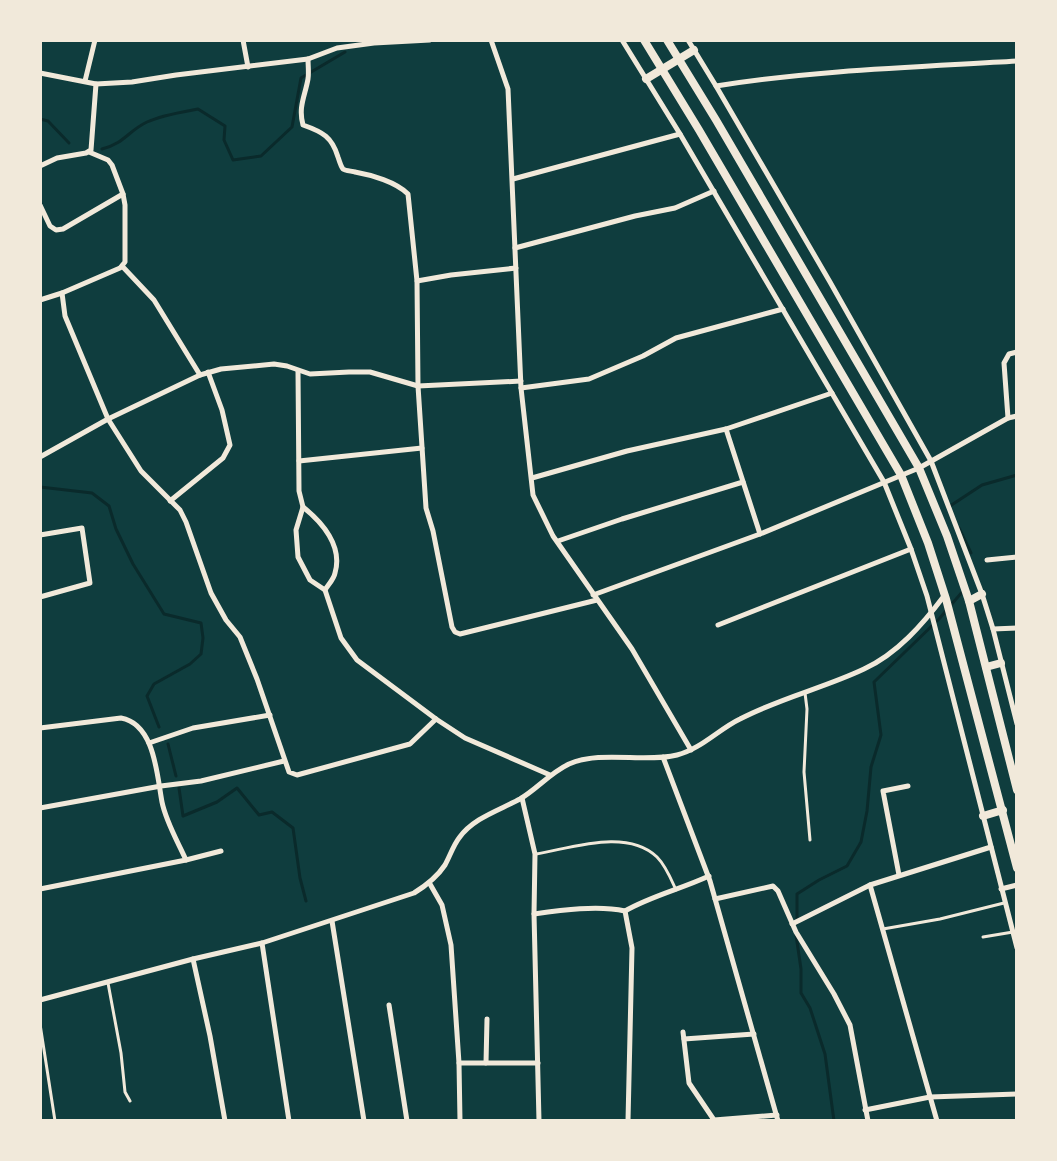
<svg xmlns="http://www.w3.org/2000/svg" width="1057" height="1161" viewBox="0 0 1057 1161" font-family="Quicksand,sans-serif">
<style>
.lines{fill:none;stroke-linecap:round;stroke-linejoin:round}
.stream{stroke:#0a2a2b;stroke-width:3}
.service{stroke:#f1e9da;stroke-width:3}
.minor{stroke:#f1e9da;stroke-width:5}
.primary{stroke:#f1e9da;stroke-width:8}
</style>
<rect width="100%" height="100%" fill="#0f3d3e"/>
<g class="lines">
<g class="stream">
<polyline points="40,119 48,121 69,143"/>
<path d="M102,149C125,143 128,131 147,122C162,115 182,112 198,109L225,126L224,140L233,160L261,156L292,127L301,78L345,52"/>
<polyline points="40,487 92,493 109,506 116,529 133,564 164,614 201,623 203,638 201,654 190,664 154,684 147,696 159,727"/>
<polyline points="950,506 982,485 1017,475"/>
<polyline points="959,528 971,553"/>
<polyline points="168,744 176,776"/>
<polyline points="179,788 183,816 217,802 237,788 259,815 272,812 293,828 300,878 306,901"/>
<polyline points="797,923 797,894 819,880 847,866 861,842 867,811 871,767 881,735 874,682 939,619 963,591"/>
<polyline points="796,935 801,969 801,993 810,1008 825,1054 834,1121"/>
</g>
<g class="service">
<polyline points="805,693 807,709 804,772 810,840"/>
<path d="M536,854C572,848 627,828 657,857C666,866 671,879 676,890"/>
<polyline points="883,929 940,919 1004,903"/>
<polyline points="983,937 1013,932"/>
<polyline points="108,983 121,1053 125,1092 130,1101"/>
<polyline points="40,1024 55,1121"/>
</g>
<g class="minor">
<polyline points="243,40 248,67"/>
<polyline points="491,40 508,89 521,388 533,495 553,536 632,649 691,750"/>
<polyline points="622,40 680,134 884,482 911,549 927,596 1017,948"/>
<polyline points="688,40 716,86 830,282 931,461 982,594 993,629 1017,724"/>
<path d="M308,59C308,65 309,73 308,79C305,96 298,107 303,125C323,132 332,137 338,157C339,160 341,167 343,169C345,171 353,171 355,172C372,175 396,182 408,194L417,281L451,275L516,268"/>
<polyline points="40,73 96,84 132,82 176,75 308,59 337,48 374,43 430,40"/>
<polyline points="85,81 95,40"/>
<path d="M716,86C816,70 917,67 1017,61"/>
<polyline points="40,166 57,158 86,153 91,150 96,84"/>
<polyline points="513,179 680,134"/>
<polyline points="40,205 50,226 56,230 63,229 123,194"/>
<polyline points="515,248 635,216 675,208 714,191"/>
<polyline points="122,266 154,300 200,375"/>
<polyline points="417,281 418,386 426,508 433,531 452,627 455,632 460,634 597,600"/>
<polyline points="62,293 65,316 108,419 141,471 180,510 186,522 211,593 226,620 240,637 257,679 289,772 297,775 410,744 436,719"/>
<polyline points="40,300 62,293 120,268 125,262 125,205 123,194 112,165 108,160 89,152"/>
<polyline points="298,371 299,491 303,507 296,530 298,557 310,580 325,590 341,638 357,660 436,719 465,738 550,775"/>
<polyline points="521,388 589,379 643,356 676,338 783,309"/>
<polyline points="1008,418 1004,363 1009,354 1017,352"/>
<polyline points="726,429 760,534"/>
<polyline points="40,457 108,419 200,375 221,369 274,364 287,366 310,374 349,372 370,372 418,386 521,381"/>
<polyline points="299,461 422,448"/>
<polyline points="532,478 627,451 726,429 832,393"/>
<polyline points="170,501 223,458 230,445 222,410 208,372"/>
<path d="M303,507C322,522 343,546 335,573C334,579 328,585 325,590"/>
<polyline points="40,535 82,528 90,583 40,597"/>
<polyline points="558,541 622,519 743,482"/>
<polyline points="987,560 1017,557"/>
<polyline points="593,595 760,534 919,468 1008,418 1017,416"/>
<polyline points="718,625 911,549"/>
<polyline points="993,629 1017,628"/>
<path d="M40,728L121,718C155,724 157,776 162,802C166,822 178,842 186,860L40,889"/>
<polyline points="149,743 193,728 270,715"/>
<polyline points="663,757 710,881 778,1121"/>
<polyline points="522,798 535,854 534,914 539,1121"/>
<polyline points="40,808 161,786 201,781 284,761"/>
<polyline points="186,860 221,851"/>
<polyline points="899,875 883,791 908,786"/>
<polyline points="430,884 442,905 451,945 459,1063 460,1121"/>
<polyline points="870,885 937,1121"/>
<polyline points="1001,889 1017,885"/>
<polyline points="715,899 773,886 778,891 796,932 834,994 850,1025 868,1121"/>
<path d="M625,911C651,896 681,889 709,876"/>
<path d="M534,914C562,910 598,905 625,911L632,948L628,1121"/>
<polyline points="332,921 364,1121"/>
<polyline points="792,924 870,885 991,847"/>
<polyline points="262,943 289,1121"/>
<polyline points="193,959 210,1036 225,1121"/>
<path d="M40,1000L193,959L262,943L414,893C427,885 437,877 445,865C450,856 453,846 459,838C473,818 500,810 520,799C537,789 550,773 569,764C601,750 644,763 677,755C701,749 719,729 740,719C780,698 824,688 864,669C897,654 923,624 944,596"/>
<polyline points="389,1005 407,1121"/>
<polyline points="683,1032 689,1083 714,1120 777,1115"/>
<polyline points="684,1039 754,1034"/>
<polyline points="459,1063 538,1063"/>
<polyline points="486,1063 487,1019"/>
<polyline points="865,1110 930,1097 1017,1094"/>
</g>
<g class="primary">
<polyline points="644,40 699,130 901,475 928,543 946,599 1017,868"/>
<polyline points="667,40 716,120 919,468 947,536 969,601 1017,790"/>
<polyline points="646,79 694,50"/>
<polyline points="969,601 982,594"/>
<polyline points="986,667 1001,663"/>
<polyline points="983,816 1003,810"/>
</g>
</g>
<rect width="1057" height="1161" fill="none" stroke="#f1e9da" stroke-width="84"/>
</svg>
